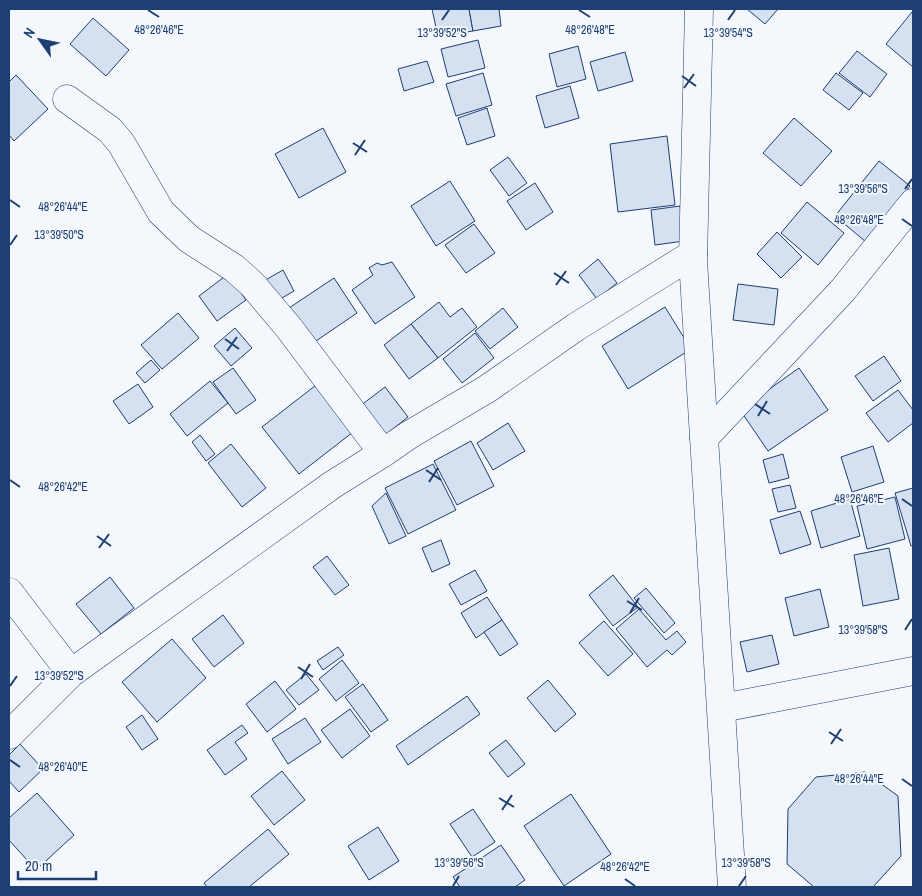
<svg xmlns="http://www.w3.org/2000/svg" width="922" height="896" viewBox="0 0 922 896" font-family="'Archivo Narrow',sans-serif">
<style>
.building{fill:#d5e0f0;stroke:#1d3f73}
.lines{fill:none;stroke-linecap:round;stroke-linejoin:round}
.minor-casing{stroke:#1d3f73;stroke-width:29}
.minor{stroke:#f4f7fb;stroke-width:28}
.ticks{fill:none;stroke:#1d3f73;stroke-width:2}
.ticks-label{font-size:12px;text-anchor:middle;fill:#1d3f73;stroke:#f4f7fb;stroke-width:4;stroke-linejoin:round;paint-order:stroke}
</style>
<rect width="100%" height="100%" fill="#f4f7fb"/>
<g class="building">
<polygon points="432,9 469,9 473,31 438,37"/>
<polygon points="469,9 499,9 501,26 473,31"/>
<polygon points="747,9 778,9 765,24"/>
<polygon points="912,12 913,13 913,67 886,44"/>
<polygon points="93,18 129,50 106,76 70,44"/>
<polygon points="478,40 485,68 448,77 441,49"/>
<polygon points="578,46 586,79 557,87 549,54"/>
<polygon points="857,51 887,74 870,97 839,73"/>
<polygon points="625,52 633,81 598,91 590,62"/>
<polygon points="427,61 434,82 404,91 398,69"/>
<polygon points="483,73 492,105 456,116 446,84"/>
<polygon points="836,73 863,93 849,110 823,90"/>
<polygon points="16,75 48,109 14,141 9,135 9,82"/>
<polygon points="570,86 579,118 545,128 536,96"/>
<polygon points="487,108 495,136 467,145 458,118"/>
<polygon points="794,118 832,151 801,186 763,153"/>
<polygon points="323,128 346,172 299,198 275,154"/>
<polygon points="667,136 675,205 618,212 610,144"/>
<polygon points="508,157 527,183 509,196 490,170"/>
<polygon points="879,161 910,186 866,242 835,216"/>
<polygon points="450,181 475,221 436,246 411,206"/>
<polygon points="535,183 553,212 526,230 507,201"/>
<polygon points="807,202 844,233 818,265 781,233"/>
<polygon points="680,206 684,241 655,245 651,210"/>
<polygon points="474,224 495,253 466,273 445,245"/>
<polygon points="777,232 802,257 781,278 757,254"/>
<polygon points="598,259 617,283 597,299 579,275"/>
<polygon points="392,262 415,297 375,324 352,290 373,275 369,268 377,263 382,265"/>
<polygon points="283,270 294,291 273,303 262,282"/>
<polygon points="228,274 246,300 217,321 199,296"/>
<polygon points="334,278 357,313 313,343 289,308"/>
<polygon points="738,284 778,289 774,325 733,320"/>
<polygon points="439,302 450,317 462,308 477,327 438,358 411,324"/>
<polygon points="665,307 691,349 628,389 602,346"/>
<polygon points="503,308 518,327 490,349 475,331"/>
<polygon points="178,313 199,338 162,369 141,345"/>
<polygon points="411,324 438,358 409,379 384,345"/>
<polygon points="235,328 252,348 231,366 214,346"/>
<polygon points="475,333 494,358 462,383 443,359"/>
<polygon points="884,356 901,381 873,401 855,376"/>
<polygon points="151,360 160,370 145,383 136,373"/>
<polygon points="233,368 256,400 236,414 213,382"/>
<polygon points="799,368 828,410 768,451 740,410"/>
<polygon points="210,381 228,403 187,436 170,414"/>
<polygon points="320,382 357,429 299,474 262,427"/>
<polygon points="138,384 153,407 129,424 113,401"/>
<polygon points="385,387 408,417 384,436 360,406"/>
<polygon points="898,390 913,410 913,423 888,442 866,413"/>
<polygon points="508,423 525,451 493,470 477,443"/>
<polygon points="200,435 215,454 206,461 192,442"/>
<polygon points="471,441 494,486 457,505 434,461"/>
<polygon points="231,444 266,488 242,507 208,463"/>
<polygon points="873,446 884,482 852,492 841,457"/>
<polygon points="783,454 789,478 769,483 763,460"/>
<polygon points="433,464 456,510 408,534 385,488"/>
<polygon points="790,485 796,508 778,512 772,489"/>
<polygon points="913,488 913,545 911,546 895,493"/>
<polygon points="386,493 406,536 389,544 372,506"/>
<polygon points="895,497 905,539 867,549 857,506"/>
<polygon points="850,499 860,536 821,548 811,511"/>
<polygon points="800,511 811,544 780,554 770,520"/>
<polygon points="441,540 450,564 432,572 422,548"/>
<polygon points="889,548 899,599 863,606 854,555"/>
<polygon points="327,556 349,585 335,595 313,567"/>
<polygon points="475,570 487,591 461,605 449,584"/>
<polygon points="613,575 638,607 613,626 589,595"/>
<polygon points="110,577 134,608 101,634 76,604"/>
<polygon points="646,588 675,623 664,633 634,598"/>
<polygon points="820,589 829,627 794,636 785,598"/>
<polygon points="487,597 502,620 476,638 461,613"/>
<polygon points="639,609 666,640 677,631 686,642 672,655 667,650 647,667 616,629"/>
<polygon points="223,615 244,643 214,667 192,639"/>
<polygon points="502,620 518,644 500,656 484,632"/>
<polygon points="604,621 633,654 608,676 579,643"/>
<polygon points="772,635 779,664 747,672 740,642"/>
<polygon points="172,639 206,678 157,722 122,682"/>
<polygon points="338,647 344,655 323,670 317,661"/>
<polygon points="342,660 359,683 336,701 319,679"/>
<polygon points="306,674 319,690 299,705 286,690"/>
<polygon points="548,680 576,714 555,732 527,698"/>
<polygon points="275,681 296,709 267,732 246,704"/>
<polygon points="363,684 388,720 371,732 345,697"/>
<polygon points="467,696 480,714 408,765 396,746"/>
<polygon points="350,709 370,736 342,758 321,730"/>
<polygon points="142,715 158,739 142,750 126,727"/>
<polygon points="305,718 321,742 288,764 272,739"/>
<polygon points="242,725 248,733 235,742 247,759 225,775 207,750"/>
<polygon points="506,740 525,764 508,777 489,753"/>
<polygon points="20,744 43,769 19,792 9,781 9,755"/>
<polygon points="282,771 305,800 274,825 251,796"/>
<polygon points="865,772 898,796 901,856 873,887 814,887 787,864 788,809 816,777"/>
<polygon points="37,793 74,835 36,870 9,840 9,818"/>
<polygon points="571,794 611,854 564,886 524,826"/>
<polygon points="473,809 495,842 472,857 450,824"/>
<polygon points="378,827 399,861 369,880 348,846"/>
<polygon points="268,829 289,854 249,887 207,887 204,883"/>
<polygon points="501,845 525,880 515,887 460,887 453,877"/>
</g>
<g class="lines">
<g class="minor-casing">
<g id="minor">
<polyline points="699,9 693,260 732,887"/>
<polyline points="67,99 110,130 121,143 161,212 189,239 234,268 252,284 289,328 383,453"/>
<polyline points="704,438 843,290 913,203"/>
<polyline points="9,592 71,673"/>
<polyline points="722,708 913,671"/>
<polyline points="9,735 71,673 332,485 383,453 409,435 487,389 576,327 693,254"/>
</g>
</g>
<use href="#minor" class="minor"/>
</g>
<path class="ticks" d="M148,10L159,17M579,10L590,17M442,20L449,10M728,20L735,10M682,76L696,86M684,88L694,74M353,143L367,152M355,155L365,140M905,189L912,179M10,200L20,207M902,219L912,226M10,245L17,235M554,273L569,283M556,285L566,271M225,339L239,349M227,351L237,337M755,404L770,414M758,416L767,401M426,470L441,480M10,480L20,487M429,482L438,468M902,499L912,506M97,536L111,546M99,548L109,534M627,601L642,610M630,613L639,598M905,630L912,619M298,667L313,677M301,679L310,664M10,686L17,676M829,732L843,741M831,744L841,729M10,760L20,767M902,779L912,786M499,798L514,807M502,810L512,795M625,879L635,886M453,886L459,876M739,886L746,876"/>
<g class="ticks-label">
<text x="159" y="34">48°26'46"E</text>
<text x="590" y="34">48°26'48"E</text>
<text x="728" y="37">13°39'54"S</text>
<text x="442" y="37">13°39'52"S</text>
<text x="863" y="193">13°39'56"S</text>
<text x="63" y="211">48°26'44"E</text>
<text x="859" y="224">48°26'48"E</text>
<text x="59" y="239">13°39'50"S</text>
<text x="63" y="491">48°26'42"E</text>
<text x="859" y="503">48°26'46"E</text>
<text x="863" y="634">13°39'58"S</text>
<text x="59" y="680">13°39'52"S</text>
<text x="63" y="771">48°26'40"E</text>
<text x="859" y="783">48°26'44"E</text>
<text x="459" y="867">13°39'56"S</text>
<text x="746" y="867">13°39'58"S</text>
<text x="625" y="871">48°26'42"E</text>
</g>
<rect width="922" height="896" fill="none" stroke="#1d3f73" stroke-width="20"/>
<g transform="translate(40 40) rotate(303)" stroke="#f4f7fb" stroke-width="4" paint-order="stroke">
<path d="M0-4L9 19L0 12L-9 19Z" fill="#1d3f73"/>
<text y="-8" font-size="14" font-weight="bold" text-anchor="middle" fill="#1d3f73">N</text>
</g>
<path d="M18 871v8h78v-8" fill="none" stroke="#1d3f73" stroke-width="2.5"/>
<text x="25" y="871" font-size="15" fill="#1d3f73" stroke="#f4f7fb" stroke-width="4" paint-order="stroke">20 m</text>
</svg>
